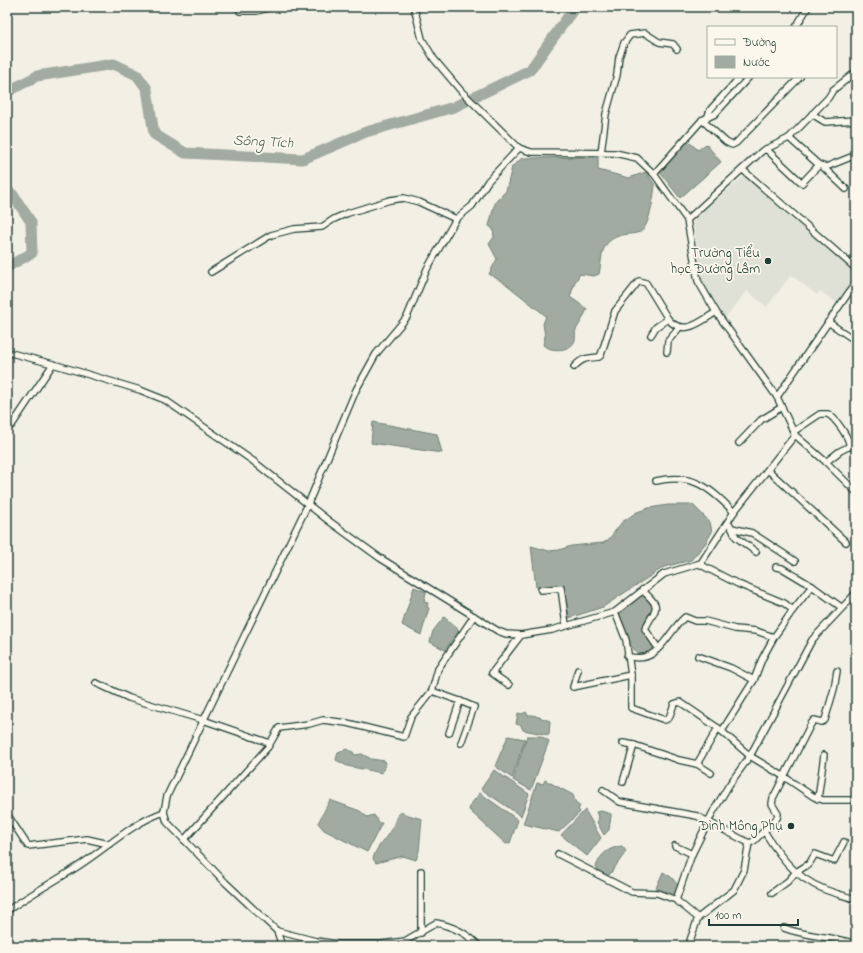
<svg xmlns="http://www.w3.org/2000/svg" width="863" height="953" viewBox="0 0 863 953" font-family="'Indie Flower',sans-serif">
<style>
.built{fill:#e0e1d6}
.water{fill:#a2aba1;stroke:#6e7f75}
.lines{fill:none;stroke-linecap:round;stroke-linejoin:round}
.river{stroke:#a2aba1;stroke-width:11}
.minor-casing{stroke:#1f3d34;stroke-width:8}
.minor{stroke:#fbf7ec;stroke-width:5.5}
.poi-dot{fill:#1f3d34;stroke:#fbf7ec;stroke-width:1.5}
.labels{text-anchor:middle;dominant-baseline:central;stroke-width:3.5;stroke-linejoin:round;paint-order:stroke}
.poi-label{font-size:14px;fill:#1f3d34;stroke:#fbf7ec;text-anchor:end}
.water-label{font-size:15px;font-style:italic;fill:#465e55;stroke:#fbf7ec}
</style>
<rect width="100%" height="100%" fill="#f2f0e5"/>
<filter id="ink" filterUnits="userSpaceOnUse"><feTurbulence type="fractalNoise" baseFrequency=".025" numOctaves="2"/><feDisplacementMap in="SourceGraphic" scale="8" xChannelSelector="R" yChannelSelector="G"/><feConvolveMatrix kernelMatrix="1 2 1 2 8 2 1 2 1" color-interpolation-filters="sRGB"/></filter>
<g filter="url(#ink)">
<polygon class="built" points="746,175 856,272 855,280 838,304 820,291 817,295 791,275 767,307 747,291 725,318 709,296 701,279 693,219"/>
<g class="water">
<polygon points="688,141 698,150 706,144 721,162 680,198 659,171"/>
<path d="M598,157V170L629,178L646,172L655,185C654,195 650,227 640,232C635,234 627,234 622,235C599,241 603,257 599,274L594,276L580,274L575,282L570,297L587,309C584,316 581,322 577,328C574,332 576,336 575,340C571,352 551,352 543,345L545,336L543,324L546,316L506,284L489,274L497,259L489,244L494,237L493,229L489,226L494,206L497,200L506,191L512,167L522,158Z"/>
<polygon points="373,422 437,434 442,453 371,443"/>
<polygon points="668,505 693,505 710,522 712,532 705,544 691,560 664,567 603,607 569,618 563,585 536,587 531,546 549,551 559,550 571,546 603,543 609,539 622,522 637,512 649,508"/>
<polygon points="414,587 426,592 424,602 428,603 427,607 429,608 421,635 402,625"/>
<polygon points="642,593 655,603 650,619 642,629 655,646 644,654 639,655 632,647 630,647 618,611"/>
<polygon points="444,617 459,630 445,650 430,642 433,631"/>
<polygon points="526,712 528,715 533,715 550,721 549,735 523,730 521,725 516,724 518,713 522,714"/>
<polygon points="508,736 525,739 512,778 495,766"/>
<polygon points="527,736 541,736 549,741 531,790 513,780"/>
<polygon points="347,749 353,752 355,755 362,754 371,759 385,761 386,763 382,773 347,766 336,760 338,752"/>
<polygon points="494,770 529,794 521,816 481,789"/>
<polygon points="545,780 573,795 575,801 580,807 578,809 580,812 559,832 523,824 537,783 543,784"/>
<polygon points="480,793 518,820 510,843 506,844 469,810 471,804"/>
<polygon points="330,800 360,811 367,817 374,815 379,823 382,823 367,852 324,830 318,823"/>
<polygon points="585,810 601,838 587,856 561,835"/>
<path d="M401,811L405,814L422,819L419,851L416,860L403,856L376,863L373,859C376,847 384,841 390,831C395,824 395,817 401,811Z"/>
<polygon points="601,811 611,814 611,816 609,830 604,835 597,822 599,819 596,812"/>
<path d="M622,846L626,851L625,853L610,874L607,876L600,873L596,867C600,854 608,848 622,846Z"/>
<polygon points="663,872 671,877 678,885 675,895 656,888"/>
</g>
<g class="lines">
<g class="river">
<polyline points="7,92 37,76 114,64 137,75 147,89 154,134 185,153 303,159 366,132 454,107 530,70 575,7"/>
<polyline points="7,190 13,195 31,222 32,253 7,267"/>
</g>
<g class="minor-casing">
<g id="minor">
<polyline points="414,7 422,39 434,59 461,91 519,148 531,152 615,153 637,158 654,174 687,220 698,281 716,312 777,397 795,435 826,462 856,492"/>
<polyline points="240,11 257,11 272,7"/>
<polyline points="796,27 808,7"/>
<polyline points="812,114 825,122 856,120"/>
<polyline points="708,116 710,110 740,77"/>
<polyline points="702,120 726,142 732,145 736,143 800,77"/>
<polyline points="789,138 819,165 826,167 856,155"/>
<polyline points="766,149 802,183 819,165"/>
<polyline points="601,153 606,114 617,75 619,57 624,43 630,35 645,33 659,42 673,44 677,49"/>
<polyline points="822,166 846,189"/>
<polyline points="743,170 854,267 856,271"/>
<polyline points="654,174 702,120 715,114 749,77"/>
<polyline points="687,220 762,151 789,138 828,98 833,90 856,72"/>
<polyline points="211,272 271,235 294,229 322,227 334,219 348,213 390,200 404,198 419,202 456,219"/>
<polyline points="828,322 856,341"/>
<path d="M651,335L656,327L668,319C684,337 700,322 716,312"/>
<polyline points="7,352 53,364"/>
<polyline points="667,352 668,341 679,328"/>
<path d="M574,367C582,358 587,358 599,357L601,355L615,311L639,281L646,283L668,319"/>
<polyline points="777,397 856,282"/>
<polyline points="12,425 53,364 140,390 165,400 253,461 329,521 380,558 498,631 506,634 521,635 552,630 615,612 664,574 701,563 734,512 795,435"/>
<path d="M793,432L820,414H828C835,418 851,439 849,447"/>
<polyline points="739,443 761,420 782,407"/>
<polyline points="826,462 840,451 856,443"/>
<polyline points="768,470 846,542"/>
<path d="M656,481C693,473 709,487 734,512"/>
<polyline points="730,525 736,537 756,552"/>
<polyline points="732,528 752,533 795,561"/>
<polyline points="699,564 738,584 784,603 793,610 774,637 762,659 754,680 722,731"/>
<polyline points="776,567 782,568 812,586"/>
<polyline points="541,590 561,588 566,625"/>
<path d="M642,590C663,609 656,606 645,629L658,648"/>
<polyline points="793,610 812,586 841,607"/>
<polyline points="615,612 626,640 631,675 631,708 665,720 669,718 674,704 680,702 718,728 750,756 783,776 814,797 823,800 856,800"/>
<path d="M627,656C659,666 666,633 685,617L695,621H705L735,629L756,631L774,637"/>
<polyline points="698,656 731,668 754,680"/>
<polyline points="578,670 573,687 631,675"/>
<polyline points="96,683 129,698 203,720 270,743"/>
<polyline points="509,685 492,673 521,635"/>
<polyline points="460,701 474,707 461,743"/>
<polyline points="449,733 460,701 432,691 438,669 474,616"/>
<polyline points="623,743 634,745"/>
<polyline points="697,764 711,773"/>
<polyline points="623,782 634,745 679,760 697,764 718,728"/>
<polyline points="603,790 620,802 697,816 749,843"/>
<polyline points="818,799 824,755"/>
<polyline points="7,814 28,846 87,839 109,844"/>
<path d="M764,831C783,862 801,884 838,894C843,895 851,899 856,898"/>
<polyline points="184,840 268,747 279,728 309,724 323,720 347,723 404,737 411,717 432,691"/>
<polyline points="675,846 692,854"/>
<polyline points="558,854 632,892 657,893 676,900"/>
<polyline points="421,871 421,933"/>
<polyline points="772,893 788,881 796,872 809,864 815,854 834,861 844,842"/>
<path d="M7,911C30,894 56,881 80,865C108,847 132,823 164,812"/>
<polyline points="698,918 676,900 692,854 713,812 729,785 750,756 812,640 856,593"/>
<path d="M784,928C807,937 833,936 856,944"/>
<path d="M277,931L316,941L338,944H381L405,941L436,923C452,926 468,934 479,946"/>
<polyline points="282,946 277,931 226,883 167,822 164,812 167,796 308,504 356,390 376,354 407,317 427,269 456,219 472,206 488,181 519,148"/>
<polyline points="688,946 698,918 734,890 744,870 749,843 754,841 777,818 778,814 772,804 773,798 811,724 814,720 822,722 825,720 834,689 837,671"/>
</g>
</g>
<use href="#minor" class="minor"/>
</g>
</g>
<g class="poi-dot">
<circle cx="768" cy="261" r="4"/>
<circle cx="791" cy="826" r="4"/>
</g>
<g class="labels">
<g class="poi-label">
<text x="760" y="253">Trường Tiểu<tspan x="760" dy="16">học Đường Lâm</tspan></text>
<text x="783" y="826">Đình Mông Phụ</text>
</g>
<g class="water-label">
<text transform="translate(263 142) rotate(3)">Sông Tích</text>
</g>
</g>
<rect width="863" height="953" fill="none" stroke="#fbf7ec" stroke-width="24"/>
<rect x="12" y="12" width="839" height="929" fill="none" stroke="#1f3d34" stroke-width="1.5" filter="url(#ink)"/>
<rect x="707" y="26" width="130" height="52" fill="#fbf7ec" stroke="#a3ada2"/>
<rect x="715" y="39" width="20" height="6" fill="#fbf7ec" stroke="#a3ada2"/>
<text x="743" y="46" font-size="12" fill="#1f3d34">Đường</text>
<rect x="715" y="56" width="20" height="12" fill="#a2aba1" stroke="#a3ada2"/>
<text x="743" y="66" font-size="12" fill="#1f3d34">Nước</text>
<path d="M709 919v6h89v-6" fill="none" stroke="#1f3d34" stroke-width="2"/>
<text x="715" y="919" font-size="12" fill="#1f3d34" stroke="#fbf7ec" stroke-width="3" paint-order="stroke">100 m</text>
</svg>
